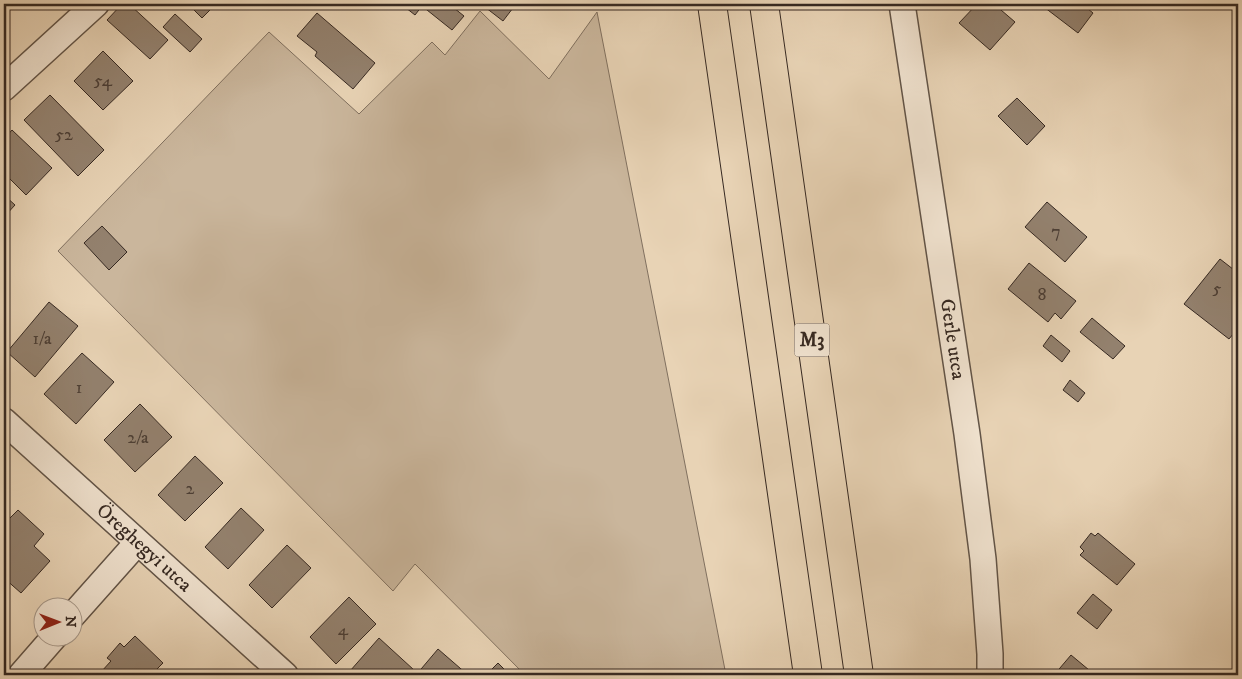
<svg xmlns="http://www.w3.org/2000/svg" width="1242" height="679" viewBox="0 0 1242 679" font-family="'IM FELL DW Pica',serif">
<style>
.green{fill:#cab69c;stroke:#80705f}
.building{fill:#93816e;stroke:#362922}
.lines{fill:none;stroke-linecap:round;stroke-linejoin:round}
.minor-casing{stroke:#625447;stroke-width:28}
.motorway-casing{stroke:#362922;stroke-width:30}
.minor{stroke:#f0e2cf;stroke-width:25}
.motorway{stroke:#e8d3b5;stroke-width:28}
.labels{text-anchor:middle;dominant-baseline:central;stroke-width:4;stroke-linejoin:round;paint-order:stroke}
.number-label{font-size:18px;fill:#4d3f35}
.shield{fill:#f0e2cf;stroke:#6e6056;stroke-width:1}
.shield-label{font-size:19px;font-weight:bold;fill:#362922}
.street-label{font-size:20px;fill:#362922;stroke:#f0e2cf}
</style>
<rect width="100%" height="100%" fill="#e8d3b5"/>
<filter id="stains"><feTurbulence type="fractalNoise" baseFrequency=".004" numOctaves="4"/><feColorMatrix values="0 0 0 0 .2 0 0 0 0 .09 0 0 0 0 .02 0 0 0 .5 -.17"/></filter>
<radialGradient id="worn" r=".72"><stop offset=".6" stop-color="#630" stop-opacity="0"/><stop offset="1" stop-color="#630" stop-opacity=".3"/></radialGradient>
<polygon class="green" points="480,11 549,79 597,12 726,675 525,675 415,564 393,591 58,251 269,32 359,114 432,42 445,55"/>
<g class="building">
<polygon points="122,4 129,4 168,40 150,59 107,20"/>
<polygon points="188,4 216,4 202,18"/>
<polygon points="401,4 449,4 464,16 452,30 422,6 415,15"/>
<polygon points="481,4 516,4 503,21"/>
<polygon points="977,4 994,4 1015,22 990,50 959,23"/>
<polygon points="1040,4 1082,4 1093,13 1078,33"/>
<polygon points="317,13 375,63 353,89 315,56 317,52 297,36"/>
<polygon points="175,14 202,39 190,52 163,27"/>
<polygon points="103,51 133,81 103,110 74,81"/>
<polygon points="50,95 104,150 78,176 24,120"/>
<polygon points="1017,98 1045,126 1027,145 998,116"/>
<polygon points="12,130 52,168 26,195 4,173 4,139"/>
<polygon points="4,195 15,205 4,217"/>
<polygon points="1047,202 1087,237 1065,262 1025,227"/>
<polygon points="102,226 127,252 109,270 84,243"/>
<polygon points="1220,259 1238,273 1238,328 1229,339 1184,304"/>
<polygon points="1029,263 1076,301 1061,319 1055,313 1048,322 1008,289"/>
<polygon points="49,302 78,326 35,377 7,352"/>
<polygon points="1092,318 1125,346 1113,359 1080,332"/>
<polygon points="1051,335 1070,351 1062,362 1043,346"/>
<polygon points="82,353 114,382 76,424 44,394"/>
<polygon points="1070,380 1085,393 1078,402 1063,390"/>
<polygon points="140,404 172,437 135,472 104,440"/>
<polygon points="195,456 223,483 185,521 158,495"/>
<polygon points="241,508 264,530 228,569 205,547"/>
<polygon points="18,510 44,534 34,546 50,561 21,593 4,578 4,519 6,522"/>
<polygon points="1091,533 1095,536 1098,533 1135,564 1117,585 1080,555 1084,551 1080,547"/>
<polygon points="287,545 311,568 272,608 249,585"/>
<polygon points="1093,594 1112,610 1097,629 1077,613"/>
<polygon points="349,597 376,624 336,664 310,637"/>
<polygon points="135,636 163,663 151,675 105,675 101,672 111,661 107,658 120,643 124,647"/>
<polygon points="379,638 414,670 409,675 355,675 350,671"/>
<polygon points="438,649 468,675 416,675"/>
<polygon points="1071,655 1095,675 1054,675"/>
<polygon points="498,663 510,675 486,675"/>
</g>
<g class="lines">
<g class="minor-casing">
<g id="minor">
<path id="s1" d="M902,4L967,434L983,559L990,654V675"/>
<polyline points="4,88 96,4"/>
<path id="s2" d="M4,421L285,675"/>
<polyline points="72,616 137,543"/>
<polyline points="21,675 55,636"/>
</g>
</g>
<g class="motorway-casing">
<g id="motorway">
<polyline points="712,4 808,675"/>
<polyline points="764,4 859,675"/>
</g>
</g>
<use href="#minor" class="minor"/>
<use href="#motorway" class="motorway"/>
</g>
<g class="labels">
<g class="number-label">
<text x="103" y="81">54</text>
<text x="64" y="135">52</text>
<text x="1056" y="232">7</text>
<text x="1217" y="289">5</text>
<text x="1042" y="295">8</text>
<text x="42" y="339">1/a</text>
<text x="79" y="388">1</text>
<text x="138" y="438">2/a</text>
<text x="190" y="489">2</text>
<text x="343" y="630">4</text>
</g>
<rect class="shield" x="794.5" y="323.5" width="35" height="33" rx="4"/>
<g class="shield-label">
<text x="812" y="340">M3</text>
</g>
<g class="street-label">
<text stroke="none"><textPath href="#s1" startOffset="339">Gerle utca</textPath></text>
<text stroke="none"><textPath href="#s2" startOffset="189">Öreghegyi utca</textPath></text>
</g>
</g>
<rect width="1242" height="679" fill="none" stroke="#e8d3b5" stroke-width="20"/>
<rect x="5" y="5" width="1232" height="669" fill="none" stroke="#362922" stroke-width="2.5"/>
<rect x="10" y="10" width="1222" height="659" fill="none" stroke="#362922"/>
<g transform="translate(58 622) rotate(89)"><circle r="24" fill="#f0e2cf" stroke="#a6988a"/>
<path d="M0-4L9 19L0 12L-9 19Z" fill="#8f2418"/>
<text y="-8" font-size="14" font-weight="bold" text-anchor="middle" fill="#362922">N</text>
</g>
<rect width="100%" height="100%" filter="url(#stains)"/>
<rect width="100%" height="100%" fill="url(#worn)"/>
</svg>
